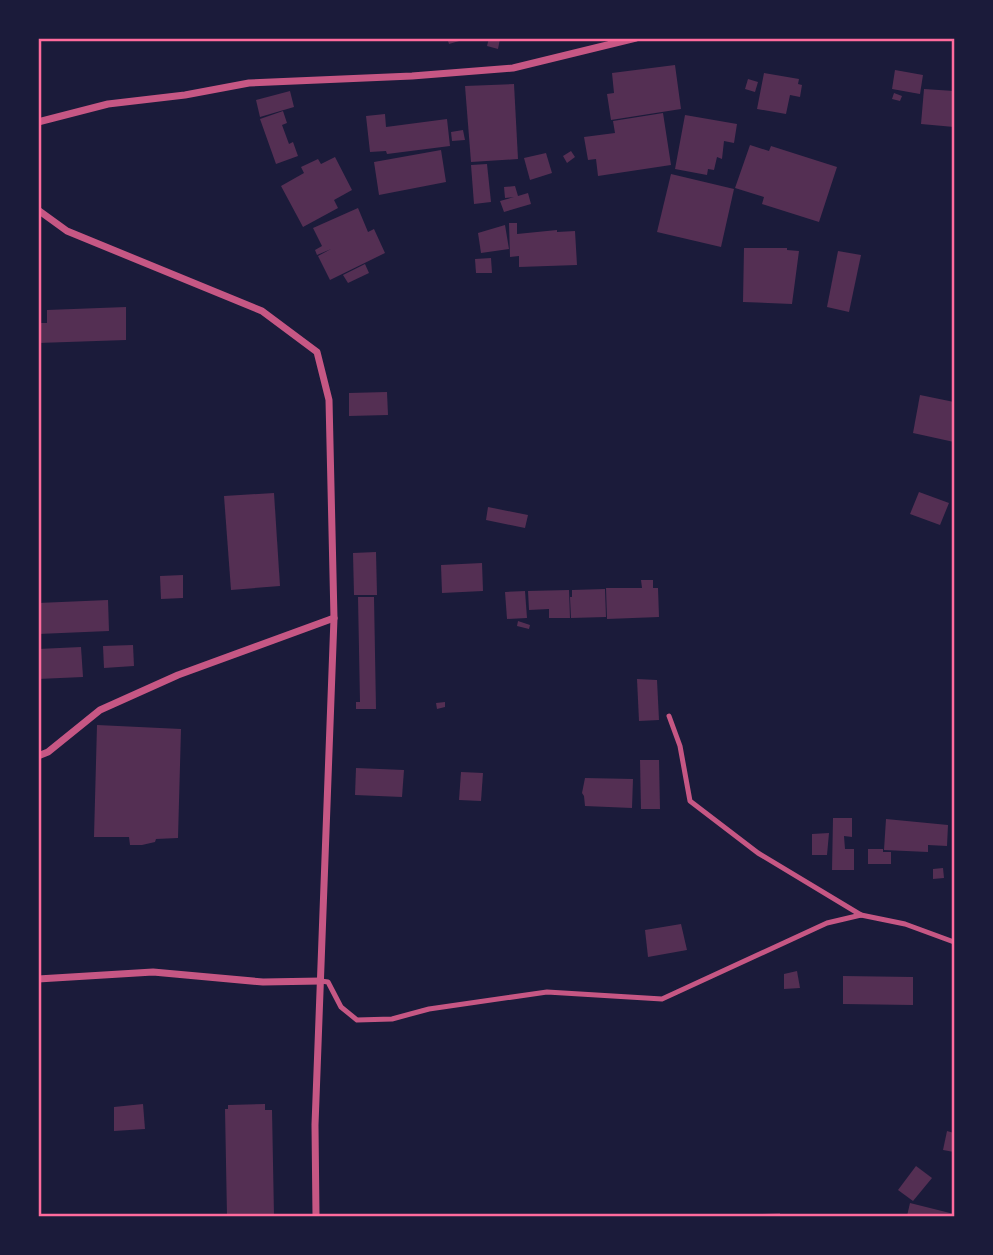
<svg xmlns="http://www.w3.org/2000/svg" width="993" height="1255" viewBox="0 0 993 1255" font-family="Georgia,serif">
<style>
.building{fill:#542f53}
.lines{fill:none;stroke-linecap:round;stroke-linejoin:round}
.service{stroke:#c65784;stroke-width:5}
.minor{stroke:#c65784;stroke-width:7}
.neatline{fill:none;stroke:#ff6b9d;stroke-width:2.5}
</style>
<rect width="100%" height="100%" fill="#1b1b3a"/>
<g class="building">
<polygon points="447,38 466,38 466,39 449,44"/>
<polygon points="489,38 500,39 498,49 487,46"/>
<polygon points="675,65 681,109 611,120 607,94 614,93 612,73"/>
<polygon points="895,70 923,75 920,94 892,89"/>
<polygon points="764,73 799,79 798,84 802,85 800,97 790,95 786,114 757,109"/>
<polygon points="748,79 758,82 755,92 745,89"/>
<polygon points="514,84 518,159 471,162 465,86"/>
<polygon points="924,89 954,91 954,127 921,124"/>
<polygon points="290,91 294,107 260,117 256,100"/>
<polygon points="894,93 902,96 900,101 892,99"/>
<polygon points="283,111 287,123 282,125 289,144 293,142 298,156 276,164 260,119"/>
<polygon points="663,113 671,165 598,176 596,159 588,160 584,137 615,133 613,121"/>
<polygon points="385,114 386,127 447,119 450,146 387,154 386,151 370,152 366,116"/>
<polygon points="685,115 737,124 734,143 724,141 722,159 717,157 714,170 708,169 707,175 675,169"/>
<polygon points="463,130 465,140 452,141 451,132"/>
<polygon points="750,145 769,151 771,146 837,167 819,222 762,204 764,197 735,188"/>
<polygon points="441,150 446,182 379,195 374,162"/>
<polygon points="571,151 575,157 567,163 563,156"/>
<polygon points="546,153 552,173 530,180 524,158"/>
<polygon points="335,157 352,190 334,200 338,208 303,227 281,186 304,173 301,167 318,159 321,164"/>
<polygon points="487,164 491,202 474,204 471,165"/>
<polygon points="671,174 734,189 721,247 657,232"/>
<polygon points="515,186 518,196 528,193 531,204 504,212 500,201 514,197 505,198 504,187"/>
<polygon points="358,208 368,232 374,229 385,253 330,280 318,256 331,249 317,255 315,250 322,246 313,228"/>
<polygon points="509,223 517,223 517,234 557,230 557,232 575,231 577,265 519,267 519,256 510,257"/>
<polygon points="505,225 509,249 481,253 478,233"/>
<polygon points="744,248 787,248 787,250 799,251 792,304 743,302"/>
<polygon points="838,251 861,255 849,312 827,307"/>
<polygon points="491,258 492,273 476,273 475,259"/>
<polygon points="365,264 369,273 348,283 343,275"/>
<polygon points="126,307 126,340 38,343 38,323 47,323 47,310"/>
<polygon points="387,392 388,415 349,416 349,393"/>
<polygon points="920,395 954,402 954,442 913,433"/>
<polygon points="919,492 949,503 940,525 910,514"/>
<polygon points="274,493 280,586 231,590 224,496"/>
<polygon points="488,507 528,515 525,528 486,520"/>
<polygon points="376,552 377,595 354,595 353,553"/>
<polygon points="482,563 483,591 442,593 441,565"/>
<polygon points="183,575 183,598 161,599 160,576"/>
<polygon points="641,580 653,580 653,588 658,588 659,617 607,619 606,588 642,588"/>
<polygon points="605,589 606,617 571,618 570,597 572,597 572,590"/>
<polygon points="569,590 570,618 549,618 549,609 529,610 528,591"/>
<polygon points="525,591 527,618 507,619 505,592"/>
<polygon points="358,597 374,597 376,709 356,709 356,702 360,702"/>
<polygon points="108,600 109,631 38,634 38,603"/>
<polygon points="518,621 530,625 529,629 517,626"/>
<polygon points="133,645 134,666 104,668 103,646"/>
<polygon points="81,647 83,677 38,679 38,649"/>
<polygon points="637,679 657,680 659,720 639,721"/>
<polygon points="445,702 445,707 437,709 436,703"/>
<polygon points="97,725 181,729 178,838 156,839 155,842 142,845 130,845 129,837 94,837"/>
<polygon points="640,760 659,760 660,809 641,809"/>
<polygon points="356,768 404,770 402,797 355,795"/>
<polygon points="461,772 483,773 481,801 459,800"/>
<polygon points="585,778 633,779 632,808 585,806 584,796 582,793"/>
<polygon points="833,818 852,818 852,837 844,836 845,849 854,849 854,870 832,870"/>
<polygon points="886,819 948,825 947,846 928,845 928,852 884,850"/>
<polygon points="829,833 827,855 812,855 812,834"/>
<polygon points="868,849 883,849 883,852 891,852 891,864 868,864"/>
<polygon points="943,868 944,878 933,879 933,869"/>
<polygon points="681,924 687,950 648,957 645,930"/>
<polygon points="797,971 800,988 784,989 784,974"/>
<polygon points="843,976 913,977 913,1005 843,1004"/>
<polygon points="143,1104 145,1129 114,1131 114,1107"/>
<polygon points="265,1104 265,1110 272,1110 274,1216 227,1216 225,1109 228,1109 228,1105"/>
<polygon points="947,1131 954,1133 954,1152 943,1150"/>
<polygon points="916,1166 932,1178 913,1201 898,1190"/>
<polygon points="910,1203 954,1214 954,1216 907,1216"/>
<polygon points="780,1213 780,1216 762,1216 762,1214"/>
</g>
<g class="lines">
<g class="service">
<polyline points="669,716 680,746 690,801 758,853 861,915"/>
<polyline points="321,981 328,982 341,1007 357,1020 392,1019 429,1009 547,992 662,999 827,923 861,915 905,924 954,942"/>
</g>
<g class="minor">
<polyline points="38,122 108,104 185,95 249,83 412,76 513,68 636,38"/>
<polyline points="38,210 67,231 262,311 317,352 329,400 334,618 315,1125 316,1216"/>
<polyline points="38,756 48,752 100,710 178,675 334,618"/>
<polyline points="38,979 153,972 263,982 321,981"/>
</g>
</g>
<rect width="993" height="1255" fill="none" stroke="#1b1b3a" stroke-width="80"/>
<rect x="40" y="40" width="913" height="1175" class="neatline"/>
</svg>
